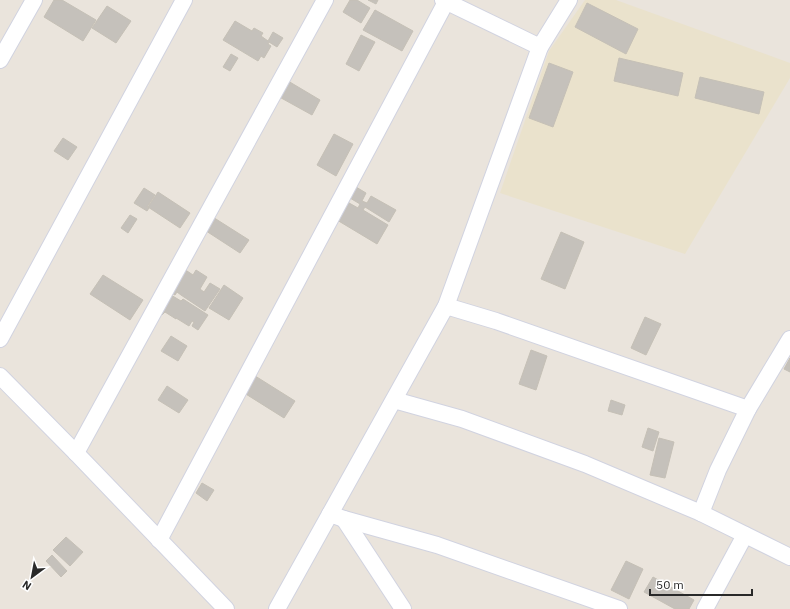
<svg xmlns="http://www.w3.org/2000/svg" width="790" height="609" viewBox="0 0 790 609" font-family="'IBM Plex Sans',sans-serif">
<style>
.education{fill:#eae2cc}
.building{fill:#c5c1bb;stroke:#c5c0b6}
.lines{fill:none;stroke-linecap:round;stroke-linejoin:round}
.minor-casing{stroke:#d1d3e0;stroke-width:18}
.minor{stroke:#fff;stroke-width:16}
</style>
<rect width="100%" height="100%" fill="#eae4dc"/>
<polygon class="education" points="585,0 616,0 790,63 790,78 685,254 500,193 549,51"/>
<g class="building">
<polygon points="54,0 62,0 96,20 83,41 44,17"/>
<polygon points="350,0 357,0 370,8 361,23 343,12"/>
<polygon points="368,0 378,0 376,4"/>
<polygon points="587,3 638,29 626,54 575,27"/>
<polygon points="107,6 131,21 116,43 92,28"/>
<polygon points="375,10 413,31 402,51 363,30"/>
<polygon points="235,21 252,31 254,28 263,33 261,36 268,41 273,32 283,38 277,47 269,42 268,44 271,46 264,58 261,56 258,61 223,40"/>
<polygon points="361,35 375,42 359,71 346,64"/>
<polygon points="231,54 238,58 230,71 223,67"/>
<polygon points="619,58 683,73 678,96 614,81"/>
<polygon points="549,63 573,72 553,127 529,118"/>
<polygon points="700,77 764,92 759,114 695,98"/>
<polygon points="283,78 320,100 312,115 274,94"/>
<polygon points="334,134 353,144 336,176 317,165"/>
<polygon points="63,138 77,147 68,160 54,151"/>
<polygon points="351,184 366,193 362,201 367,203 371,196 396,210 389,222 365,207 363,210 388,225 377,244 332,217 342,199 358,208 360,204 345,195"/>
<polygon points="144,188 155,195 147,207 149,208 147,211 134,203"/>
<polygon points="158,192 190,213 180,228 148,207"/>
<polygon points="208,214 249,240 240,253 200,227"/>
<polygon points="130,215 137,219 128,233 121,228"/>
<polygon points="561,232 584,242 565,289 541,279"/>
<polygon points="181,267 193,275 196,270 207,277 200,289 204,292 210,283 220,289 205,311 181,295 177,292 175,295 166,290"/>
<polygon points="103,275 143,300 130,320 90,294"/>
<polygon points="224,285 243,298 229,320 209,308"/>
<polygon points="171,295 181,301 183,299 208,315 198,330 192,326 194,322 192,321 189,326 176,318 176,319 165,312 162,315 153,309"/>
<polygon points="645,317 661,324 646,355 631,348"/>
<polygon points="171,336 187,346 178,361 161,351"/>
<polygon points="531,350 547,356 536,390 519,384"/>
<polygon points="790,358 790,372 784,369"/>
<polygon points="252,374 295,401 284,418 241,391"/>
<polygon points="167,386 188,400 179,413 158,400"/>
<polygon points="611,400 625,405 622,415 608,411"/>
<polygon points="648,428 659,432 653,451 642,447"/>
<polygon points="659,438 674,442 665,478 650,475"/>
<polygon points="202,483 214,490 207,501 196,493"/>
<polygon points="66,537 83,552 70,566 53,550"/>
<polygon points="52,555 67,571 61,577 46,561"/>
<polygon points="626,561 643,569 629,599 611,590"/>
<polygon points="653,577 694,600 689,609 675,609 644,592"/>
</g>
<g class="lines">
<g class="minor-casing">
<g id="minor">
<polyline points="443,0 540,47"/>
<polyline points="0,60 34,0"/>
<polyline points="446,306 496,321 748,409"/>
<polyline points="0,339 184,0"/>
<polyline points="0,376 76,453 226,609"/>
<polyline points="394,400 462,419 585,464 701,513 790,557"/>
<polyline points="76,453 325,0"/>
<polyline points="701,513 718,470 748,409 790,339"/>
<polyline points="330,514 344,519 437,545 619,609"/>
<polyline points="344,519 403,609"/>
<polyline points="159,540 446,2"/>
<polyline points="277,609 446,306 540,47 569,0"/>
<polyline points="705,609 745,535"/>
</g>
</g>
<use href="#minor" class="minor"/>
</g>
<g transform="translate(32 577) rotate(212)" stroke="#ffffff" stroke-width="3" paint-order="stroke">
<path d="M0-3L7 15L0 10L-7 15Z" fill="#292929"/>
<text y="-6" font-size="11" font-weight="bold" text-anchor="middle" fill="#292929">N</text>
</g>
<path d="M650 589v6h102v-6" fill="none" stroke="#292929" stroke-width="2"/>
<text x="656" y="589" font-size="12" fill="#292929" stroke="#ffffff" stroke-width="3" paint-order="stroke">50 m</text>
</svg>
